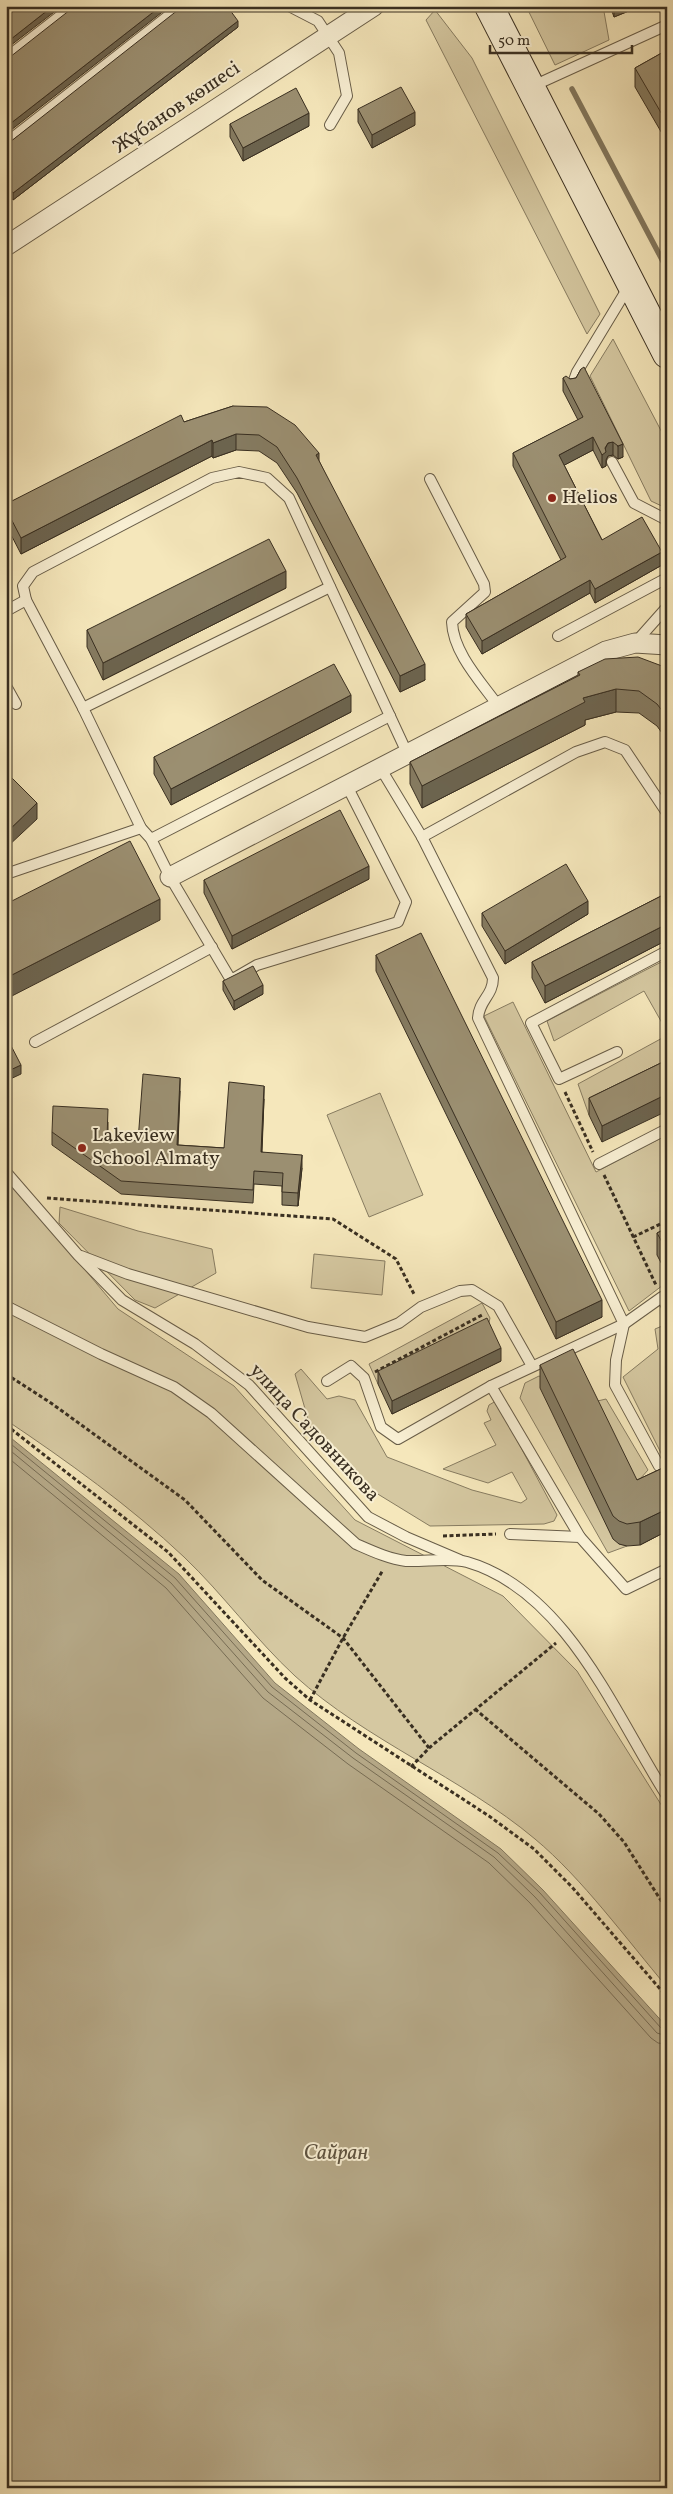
<svg xmlns="http://www.w3.org/2000/svg" width="673" height="2494" viewBox="0 0 673 2494" font-family="Vollkorn,serif">
<style>
.green{fill:#d5c8a1;stroke:#877c61}
.water{fill:#b5a887;stroke:#83785e}
.lines{fill:none;stroke-linecap:round;stroke-linejoin:round}
.shore{stroke:#776c54;stroke-width:1}
.stream{stroke:#83785e;stroke-width:5.5}
.lane-casing{stroke:#685d48;stroke-width:12}
.street-casing{stroke:#685d48;stroke-width:21}
.secondary-casing{stroke:#392f21;stroke-width:30}
.path{stroke:#392f21;stroke-width:3;stroke-dasharray:4 2.5;stroke-linecap:butt}
.lane{stroke:#f8efd3;stroke-width:10}
.street{stroke:#f8efd3;stroke-width:19}
.secondary{stroke:#f8efd3;stroke-width:28}
.wall{fill:#857b61;stroke:#392f21}
.shaded-wall{fill:#6c644f;stroke:#392f21}
.building{fill:#9b8f71;stroke:#392f21}
.poi-dot{fill:#8f2418;stroke:#f8efd3;stroke-width:2}
.labels{text-anchor:middle;dominant-baseline:central;stroke-width:4;stroke-linejoin:round;paint-order:stroke}
.street-label{font-size:20px;fill:#392f21;stroke:#f8efd3}
.poi-label{font-size:20px;fill:#392f21;stroke:#f8efd3;text-anchor:start}
.water-label{font-size:21px;font-style:italic;fill:#5e5340;stroke:#f8efd3}
</style>
<rect width="100%" height="100%" fill="#f5e7bb"/>
<filter id="stains"><feTurbulence type="fractalNoise" baseFrequency=".004" numOctaves="4"/><feColorMatrix values="0 0 0 0 .2 0 0 0 0 .09 0 0 0 0 .02 0 0 0 .5 -.17"/></filter>
<radialGradient id="worn" r=".72"><stop offset=".6" stop-color="#630" stop-opacity="0"/><stop offset="1" stop-color="#630" stop-opacity=".3"/></radialGradient>
<g class="green">
<polygon points="526,6 603,6 609,40 555,65"/>
<polygon points="435,10 472,58 600,314 587,334 426,20"/>
<polygon points="613,339 667,442 666,508 651,501 590,376"/>
<polygon points="667,959 667,1077 589,1115 578,1084 666,1036 666,1030 644,991 554,1041 547,1021"/>
<polygon points="513,1002 596,1172 667,1135 667,1282 629,1311 484,1016"/>
<polygon points="380,1093 423,1195 369,1217 327,1115"/>
<path d="M6,1176L118,1309L234,1386L355,1520L503,1596L577,1671L667,1814V1987C627,1940 582,1878 535,1839C461,1777 367,1741 295,1676C255,1639 223,1594 184,1557C130,1506 67,1461 6,1420Z"/>
<polygon points="60,1207 138,1231 212,1249 216,1273 155,1308 135,1300 59,1223"/>
<polygon points="314,1254 385,1261 382,1295 311,1288"/>
<polygon points="482,1303 490,1318 487,1331 378,1384 369,1364"/>
<polygon points="667,1324 667,1453 662,1455 623,1377 658,1349 655,1329"/>
<polygon points="301,1369 327,1399 339,1396 355,1400 387,1457 472,1490 521,1503 527,1499 512,1472 488,1483 443,1469 496,1445 484,1423 491,1420 487,1411 489,1405 496,1401 557,1515 554,1521 544,1524 430,1526 350,1477 312,1433 295,1374"/>
<polygon points="539,1376 550,1380 619,1544 627,1546 608,1553 520,1398 525,1383"/>
<polygon points="606,1399 648,1470 631,1489 589,1403"/>
</g>
<polygon class="water" points="6,1434 179,1574 275,1683 359,1749 501,1849 543,1890 667,2027 667,2488 6,2488"/>
<g class="lines">
<g class="shore">
<polyline points="6,1440 175,1578 272,1687 356,1753 498,1853 540,1893 661,2028 667,2030"/>
<polyline points="6,1447 171,1583 268,1692 353,1758 494,1857 535,1897 657,2033 667,2036"/>
<polyline points="6,1456 166,1588 263,1698 348,1764 489,1863 530,1903 651,2038 658,2043 667,2044"/>
</g>
<polyline class="stream" points="572,89 667,269"/>
<g class="lane-casing">
<g id="lane">
<polyline points="289,6 318,21 339,53 347,96 330,125"/>
<polyline points="6,58 73,6"/>
<polyline points="533,86 667,25"/>
<polyline points="6,143 181,6"/>
<polyline points="572,386 577,372 629,286"/>
<polyline points="612,462 634,503 665,519 667,523"/>
<path d="M430,479L484,584L485,592L452,622C453,653 482,683 499,707"/>
<polyline points="6,611 26,600"/>
<polyline points="558,636 667,578"/>
<polyline points="635,643 667,607"/>
<polyline points="6,686 16,704"/>
<polyline points="83,708 330,587"/>
<path d="M381,769L422,837L493,978C493,996 479,1000 478,1018L624,1324L616,1360L615,1385L659,1466L667,1462"/>
<polyline points="347,786 406,902 398,922 257,965 231,980 170,877 151,839 141,828 83,708 26,600 23,586 33,572 212,478 239,472 267,478 289,498 408,755"/>
<polyline points="422,837 576,752 605,742 625,750 667,813"/>
<polyline points="151,839 390,716"/>
<polyline points="6,874 141,828"/>
<polyline points="35,1042 212,947"/>
<polyline points="617,1052 559,1079 531,1023 667,951"/>
<polyline points="599,1164 667,1129"/>
<polyline points="6,1172 78,1255 122,1300 195,1344 249,1385 368,1517 406,1537 460,1560"/>
<polyline points="81,1256 128,1274 308,1327 365,1337 399,1323 421,1307 460,1291 472,1290 498,1306 532,1366"/>
<path d="M6,1306L101,1354L174,1387L211,1413L356,1544C372,1551 389,1559 406,1561C425,1562 449,1557 467,1562C567,1591 615,1715 667,1796"/>
<polyline points="327,1381 351,1366 364,1378 381,1427 398,1439 491,1386 624,1324 662,1297 667,1307"/>
<polyline points="491,1386 580,1537"/>
<polyline points="510,1534 580,1537 626,1589 667,1569"/>
</g>
</g>
<g class="street-casing">
<g id="street">
<polyline points="6,246 374,6"/>
<polyline points="170,877 606,651 635,643 667,645"/>
</g>
</g>
<g class="secondary-casing">
<polyline id="secondary" points="489,6 667,354"/>
</g>
<g class="path">
<polyline points="565,1092 593,1152"/>
<polyline points="604,1175 656,1285"/>
<polyline points="47,1198 333,1219 396,1259 415,1296"/>
<polyline points="633,1237 667,1221"/>
<polyline points="375,1372 484,1314"/>
<polyline points="6,1374 51,1403 185,1500 262,1580 343,1638 429,1748"/>
<polyline points="6,1425 168,1552 285,1678 310,1700 489,1816 534,1849 572,1887 667,1997"/>
<polyline points="443,1536 496,1534"/>
<polyline points="310,1700 343,1638 383,1570"/>
<polyline points="475,1709 599,1814 624,1842 667,1910"/>
<polyline points="411,1767 429,1748 556,1643"/>
</g>
<use href="#lane" class="lane"/>
<use href="#street" class="street"/>
<use href="#secondary" class="secondary"/>
</g>
<g class="wall">
<polygon points="610,6 641,6 614,17"/>
<polygon points="189,8 238,27 13,200 6,191 6,142 10,142"/>
<polygon points="667,50 667,142 635,87 635,68"/>
<polygon points="358,109 415,125 372,148 358,122"/>
<polygon points="230,124 309,126 243,161 230,137"/>
<polygon points="581,369 623,457 618,459 613,455 608,456 606,460 606,466 602,468 593,450 564,465 602,540 662,565 595,603 590,593 482,654 466,627 466,614 561,560 513,466 513,453 578,420 563,391 563,378 570,379 576,378"/>
<polygon points="233,406 319,461 425,680 400,692 297,493 277,463 259,451 236,450 213,458 212,456 21,554 6,525 6,504 184,422"/>
<polygon points="286,588 103,680 87,647 87,630"/>
<polygon points="667,670 667,740 657,726 639,713 616,712 585,720 585,725 422,808 410,784 410,762 578,675 578,672"/>
<polygon points="351,712 171,805 154,774 154,757"/>
<polygon points="369,879 232,949 204,893 204,880"/>
<polygon points="667,893 667,940 545,1003 532,978 532,962"/>
<polygon points="482,913 588,914 505,964 482,926"/>
<polygon points="376,955 602,1317 556,1339 376,971"/>
<polygon points="223,981 263,994 234,1010 223,990"/>
<polygon points="667,1060 602,1142 589,1115 589,1098"/>
<polygon points="180,1091 178,1145 224,1148 264,1099 262,1152 302,1168 298,1206 282,1205 282,1186 254,1184 253,1203 121,1194 52,1145 52,1132 108,1122 108,1138 138,1141"/>
<polygon points="667,1228 667,1274 657,1255 657,1233"/>
<polygon points="501,1361 392,1414 378,1384 378,1371"/>
<polygon points="540,1365 637,1480 667,1466 667,1531 640,1545 627,1546 619,1544 613,1539 540,1388"/>
</g>
<g class="shaded-wall">
<polygon points="53,6 62,6 6,49 6,43"/>
<polygon points="161,6 170,6 6,134 6,127"/>
<polygon points="614,6 641,6 614,17"/>
<polygon points="238,21 238,27 13,200 13,193"/>
<polygon points="415,112 415,125 372,148 372,135"/>
<polygon points="309,113 309,126 243,161 243,148"/>
<polygon points="236,434 236,450 213,458 213,443"/>
<polygon points="593,437 593,450 559,468 559,455"/>
<polygon points="212,440 212,456 21,554 21,538"/>
<polygon points="613,442 613,455 608,456 606,460 606,466 602,468 602,455 608,443"/>
<polygon points="623,444 623,457 618,459 618,446"/>
<polygon points="319,453 319,469 316,455"/>
<polygon points="662,552 662,565 595,603 595,589"/>
<polygon points="286,571 286,588 103,680 103,663"/>
<polygon points="590,580 590,593 482,654 482,641"/>
<polygon points="425,664 425,680 400,692 400,676"/>
<polygon points="616,689 616,712 585,720 585,725 422,808 422,786 583,698"/>
<polygon points="351,695 351,712 171,805 171,789"/>
<polygon points="37,803 37,819 6,848 6,833"/>
<polygon points="369,866 369,879 232,949 232,936"/>
<polygon points="160,899 160,920 6,999 6,978"/>
<polygon points="588,901 588,914 505,964 505,951"/>
<polygon points="667,924 667,940 545,1003 545,986"/>
<polygon points="263,985 263,994 234,1010 234,1001"/>
<polygon points="21,1065 21,1074 6,1081 6,1072"/>
<polygon points="180,1078 180,1091 177,1158 177,1145"/>
<polygon points="264,1086 264,1099 261,1165 261,1152"/>
<polygon points="667,1094 667,1111 602,1142 602,1126"/>
<polygon points="302,1155 302,1168 298,1206 298,1193"/>
<polygon points="602,1300 602,1317 556,1339 556,1322"/>
<polygon points="501,1348 501,1361 392,1414 392,1401"/>
<polygon points="667,1509 667,1531 640,1545 640,1522"/>
</g>
<g class="building">
<polygon points="6,6 53,6 6,43"/>
<polygon points="75,6 161,6 6,127 6,56 10,57"/>
<polygon points="183,6 188,6 189,8 192,6 227,6 238,21 13,193 6,184 6,142 10,142"/>
<polygon points="667,50 667,123 635,68"/>
<polygon points="401,87 415,112 372,135 358,109"/>
<polygon points="296,88 309,113 243,148 230,124"/>
<polygon points="584,367 623,444 618,446 613,442 608,443 605,448 606,452 602,455 593,437 559,455 602,540 642,517 662,552 595,589 590,580 482,641 466,614 566,557 513,453 583,417 563,378 566,376 570,379 576,378 581,369"/>
<polygon points="233,406 267,407 295,425 319,453 316,455 425,664 400,676 297,478 277,447 259,435 236,434 213,443 212,440 21,538 6,509 6,504 181,415 184,422"/>
<polygon points="269,539 286,571 103,663 87,630"/>
<polygon points="638,657 662,666 667,670 667,717 657,704 639,691 616,689 583,698 585,702 422,786 410,762 580,675 578,672 605,659"/>
<polygon points="334,664 351,695 171,789 154,757"/>
<polygon points="6,772 37,803 6,833"/>
<polygon points="340,810 369,866 232,936 204,880"/>
<polygon points="130,841 160,899 6,978 6,904"/>
<polygon points="566,864 588,901 505,951 482,913"/>
<polygon points="667,893 667,924 545,986 532,962"/>
<polygon points="421,933 602,1300 556,1322 376,955"/>
<polygon points="253,966 263,985 234,1001 223,981"/>
<polygon points="6,1036 21,1065 6,1072"/>
<polygon points="667,1060 667,1094 602,1126 589,1098"/>
<polygon points="143,1074 180,1078 177,1145 224,1148 229,1082 264,1086 261,1152 302,1155 298,1193 282,1192 283,1173 254,1171 253,1190 121,1181 52,1132 53,1106 108,1109 107,1138 138,1141"/>
<polygon points="667,1228 667,1251 657,1233"/>
<polygon points="487,1318 501,1348 392,1401 378,1371"/>
<polygon points="573,1349 637,1480 667,1466 667,1509 640,1522 627,1524 619,1521 613,1516 540,1365"/>
</g>
<g class="poi-dot">
<circle cx="552" cy="498" r="5"/>
<circle cx="82" cy="1148" r="5"/>
</g>
<g class="labels">
<g class="street-label">
<text transform="translate(177 108) rotate(-34)">Жұбанов көшесі</text>
<text transform="translate(314 1433) rotate(47)">улица Садовникова</text>
</g>
<g class="poi-label">
<text x="562" y="498">Helios</text>
<text x="92" y="1136">Lakeview<tspan x="92" dy="23">School Almaty</tspan></text>
</g>
<g class="water-label">
<text x="336" y="2153">Сайран</text>
</g>
</g>
<rect width="673" height="2494" fill="none" stroke="#f5e7bb" stroke-width="25"/>
<rect x="8" y="8" width="658" height="2479" fill="none" stroke="#392f21" stroke-width="2.5"/>
<rect x="12" y="12" width="648" height="2469" fill="none" stroke="#392f21"/>
<path d="M490 45v8h142v-8" fill="none" stroke="#392f21" stroke-width="2.5"/>
<text x="498" y="45" font-size="15" fill="#392f21" stroke="#f8efd3" stroke-width="4" paint-order="stroke">50 m</text>
<rect width="100%" height="100%" filter="url(#stains)"/>
<rect width="100%" height="100%" fill="url(#worn)"/>
</svg>
